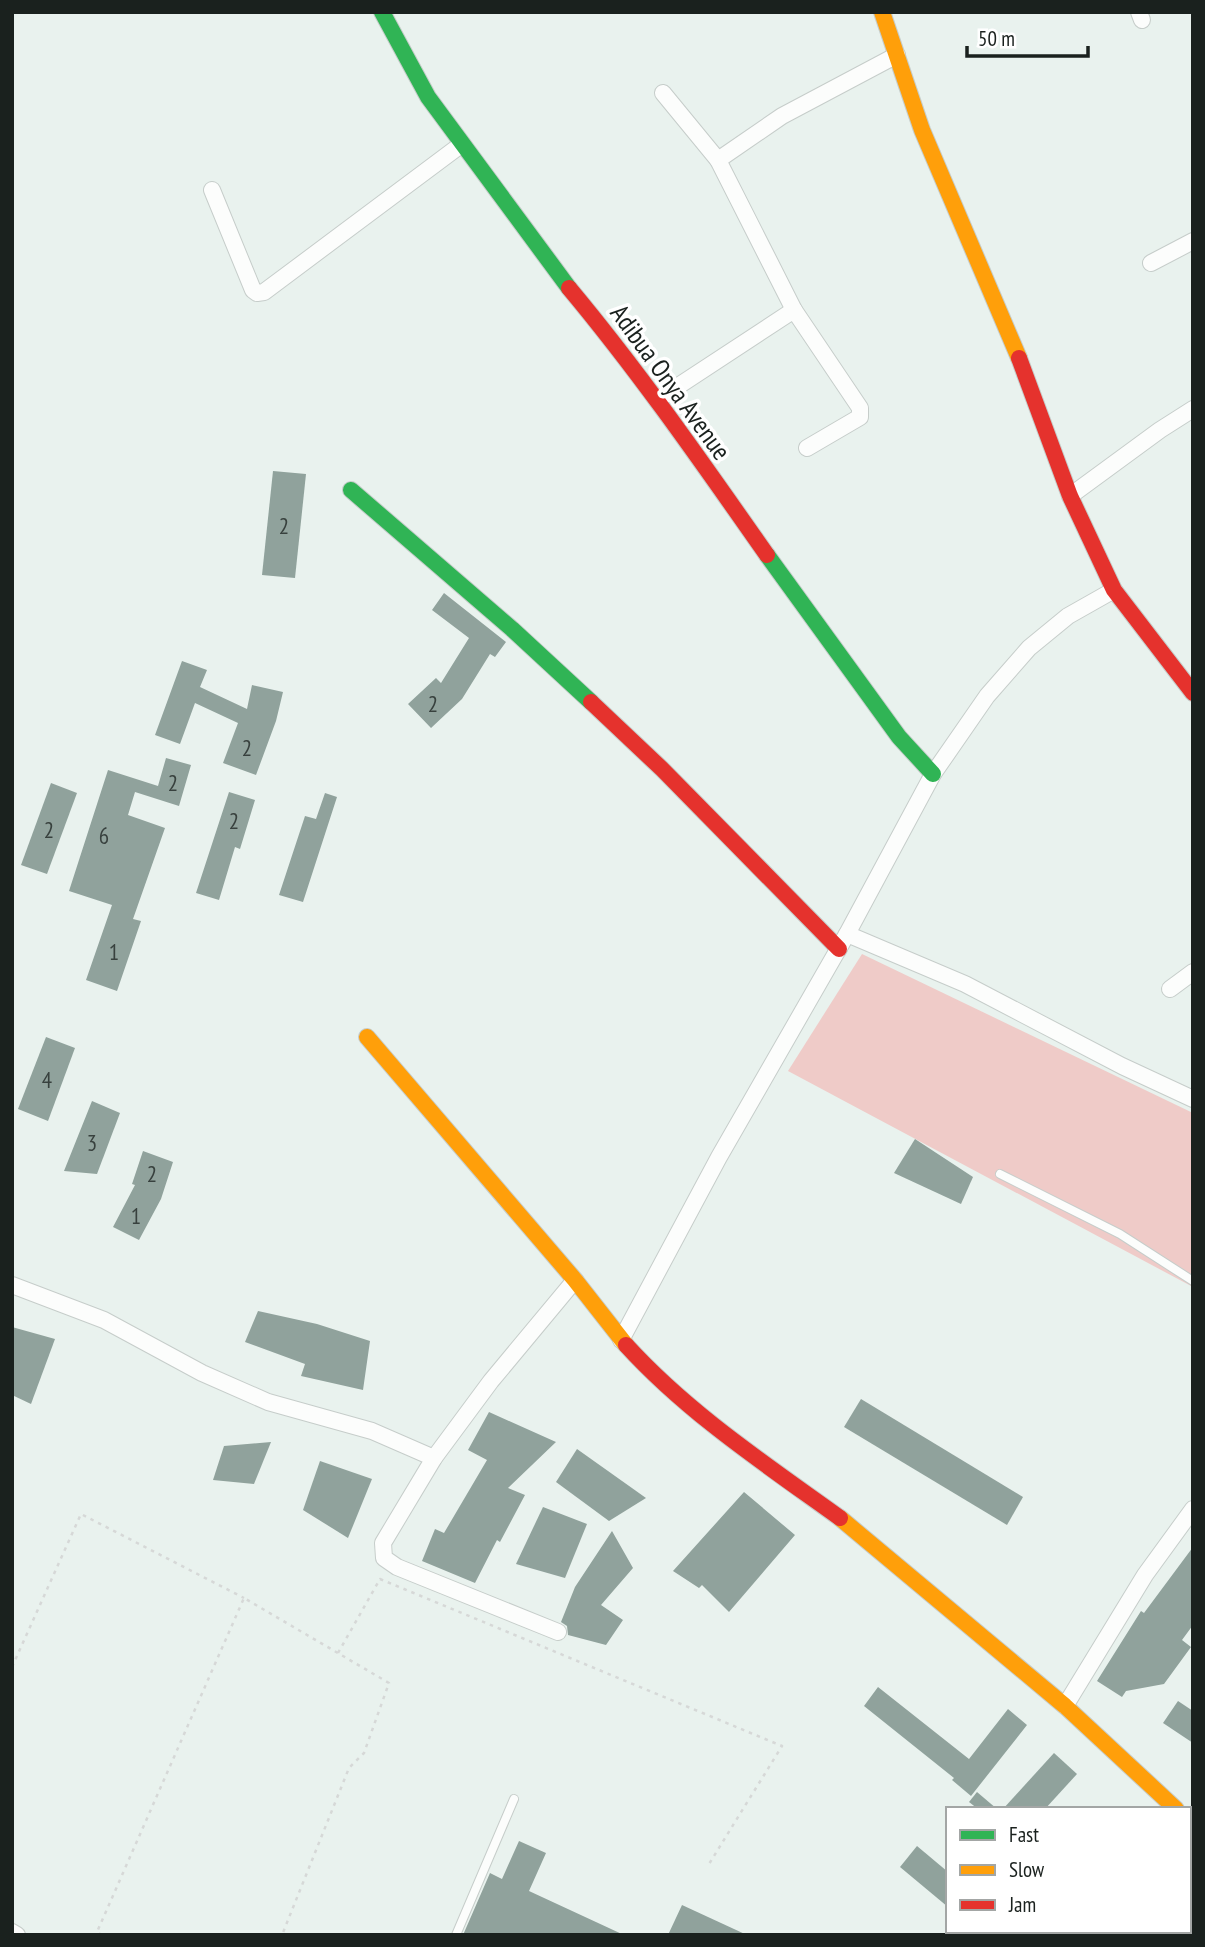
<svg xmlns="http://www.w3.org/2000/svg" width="1205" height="1947" viewBox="0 0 1205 1947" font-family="'PT Sans Narrow',sans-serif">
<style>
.forest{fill:#efcbc8}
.building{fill:#90a29c}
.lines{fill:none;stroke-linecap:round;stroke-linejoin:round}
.lane-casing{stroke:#c6cdca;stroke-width:10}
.street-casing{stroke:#c6cdca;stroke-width:18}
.fast-casing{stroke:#c6cdca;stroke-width:18}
.slow-casing{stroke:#c6cdca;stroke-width:18}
.jam-casing{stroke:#c6cdca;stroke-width:18}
.path{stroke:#d6d8d7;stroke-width:2.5;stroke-dasharray:3.5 5;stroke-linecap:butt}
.lane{stroke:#fcfdfc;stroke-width:8}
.street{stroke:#fcfdfc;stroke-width:16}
.fast{stroke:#30b455;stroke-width:16}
.slow{stroke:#ff9f0a;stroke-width:16}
.jam{stroke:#e5322d;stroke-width:16}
.labels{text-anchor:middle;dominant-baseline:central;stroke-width:7;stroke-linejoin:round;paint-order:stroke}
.number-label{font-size:23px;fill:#38413e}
.street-label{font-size:26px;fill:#1a211e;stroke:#fff}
</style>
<rect width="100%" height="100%" fill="#e9f2ee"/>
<polygon class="forest" points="862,954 1193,1113 1193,1287 788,1071"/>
<g class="building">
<polygon points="273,471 306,474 295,578 262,575"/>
<polygon points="444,593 506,642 495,657 490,654 462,699 431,728 408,704 436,678 441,683 469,638 432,610"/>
<polygon points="182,661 207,670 200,687 247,709 252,685 283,692 276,721 256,775 223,763 238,723 195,703 180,744 155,735"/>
<polygon points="166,758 191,765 179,806 135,792 128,815 165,828 133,919 141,921 117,991 86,980 112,905 69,891 108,770 158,786"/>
<polygon points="51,783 77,793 47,874 21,865"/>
<polygon points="229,792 255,800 240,849 235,847 219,900 196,893"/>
<polygon points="325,793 337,797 303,902 279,895 305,816 316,819"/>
<polygon points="46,1037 75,1048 48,1121 18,1109"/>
<polygon points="92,1101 120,1113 97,1174 64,1171"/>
<polygon points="915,1139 973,1177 961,1204 894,1173"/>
<polygon points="143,1151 173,1162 161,1199 139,1240 113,1227 135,1185 132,1184"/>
<polygon points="258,1311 317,1324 370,1341 363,1390 301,1376 305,1364 245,1342"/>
<polygon points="12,1327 55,1339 31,1404 12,1395"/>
<polygon points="861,1399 1023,1497 1007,1525 844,1427"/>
<polygon points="489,1412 556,1442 508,1488 525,1495 500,1542 497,1540 475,1583 422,1561 435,1529 444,1533 487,1460 468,1450"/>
<polygon points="271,1442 254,1484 213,1480 224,1446"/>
<polygon points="577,1449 646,1498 609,1521 556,1482"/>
<polygon points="320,1461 372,1479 348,1538 303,1510"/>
<polygon points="744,1492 795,1535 729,1612 702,1585 699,1588 673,1571"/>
<polygon points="543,1507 587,1524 565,1578 516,1564"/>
<polygon points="612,1531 633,1568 601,1605 623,1620 606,1645 568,1635 567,1626 561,1622 575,1587"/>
<polygon points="1193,1547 1193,1625 1182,1640 1191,1647 1164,1684 1126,1691 1122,1697 1097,1681 1141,1611 1144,1613"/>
<polygon points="878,1687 969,1759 1008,1709 1027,1725 971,1796 952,1780 954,1778 864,1706"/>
<polygon points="1178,1701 1193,1711 1193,1743 1163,1723"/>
<polygon points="1054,1753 1077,1774 1045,1809 1003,1809"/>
<polygon points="977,1792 997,1809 978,1809 969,1802"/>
<polygon points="519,1841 546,1853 529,1891 624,1935 463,1935 490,1873 502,1879"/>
<polygon points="917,1846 948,1872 948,1907 900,1867"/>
<polygon points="682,1905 747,1935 668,1935"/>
</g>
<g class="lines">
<g class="lane-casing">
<g id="lane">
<polyline points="1000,1174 1120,1234 1193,1281"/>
<polyline points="456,1935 514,1799"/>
</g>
</g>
<g class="street-casing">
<g id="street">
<polyline points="1139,12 1142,20"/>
<polyline points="663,93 718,160 782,116 897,55"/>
<polyline points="718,160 794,310 860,408 860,417 807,448"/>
<polyline points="212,190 253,290 257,293 264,292 462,144"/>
<polyline points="1151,263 1193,241"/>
<polyline points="657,400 794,310"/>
<polyline points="1070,496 1160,430 1193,409"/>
<polyline points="847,934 965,984 1122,1066 1193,1099"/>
<polyline points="1170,989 1193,972"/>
<polyline points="12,1285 104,1320 202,1373 268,1402 372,1431 434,1458"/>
<polyline points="621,1340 719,1157 847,934 933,774 987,696 1029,648 1068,616 1114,590"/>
<polyline points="558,1632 397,1567 384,1558 383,1543 434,1458 491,1381 575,1280"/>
<polyline points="1065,1706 1145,1575 1193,1509"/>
<polyline points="1189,1821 1193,1824"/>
<polyline points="12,1932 17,1935"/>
</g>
</g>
<g class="fast-casing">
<g id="fast">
<polyline points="382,12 428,97 569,288"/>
<polyline points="351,490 512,629 591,702"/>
<polyline points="767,555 899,737 933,774"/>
</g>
</g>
<g class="slow-casing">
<g id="slow">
<polyline points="882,12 922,130 1019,358"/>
<polyline points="367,1037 575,1280 626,1345"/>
<polyline points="840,1518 1065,1706 1176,1809"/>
</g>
</g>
<g class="jam-casing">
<g id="jam">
<path d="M569,288C640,373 703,464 767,555"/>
<polyline points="1019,358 1070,496 1114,590 1193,693"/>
<polyline points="591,702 662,769 839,949"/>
<path d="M626,1345C688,1413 765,1464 840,1518"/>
</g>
</g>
<g class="path">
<polyline points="338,1653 380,1579 782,1746 709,1864"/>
<polyline points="12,1667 81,1514 244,1598"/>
<polyline points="102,1935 97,1932 244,1598 389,1683 364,1753 349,1768 282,1935"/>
</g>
<use href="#lane" class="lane"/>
<use href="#street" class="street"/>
<use href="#fast" class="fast"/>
<use href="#slow" class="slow"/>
<use href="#jam" class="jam"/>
</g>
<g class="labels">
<g class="number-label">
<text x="284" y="525">2</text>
<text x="433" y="703">2</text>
<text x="247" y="747">2</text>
<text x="173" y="782">2</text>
<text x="234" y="820">2</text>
<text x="49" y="829">2</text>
<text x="104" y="835">6</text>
<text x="114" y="951">1</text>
<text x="47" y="1079">4</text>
<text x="92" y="1142">3</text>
<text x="152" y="1173">2</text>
<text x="136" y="1215">1</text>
</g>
<g class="street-label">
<text transform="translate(671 382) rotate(54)">Adibua Onya Avenue</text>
</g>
</g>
<rect width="1205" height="1947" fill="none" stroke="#1a211e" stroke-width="28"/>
<rect x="946" y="1807" width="245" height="126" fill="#ffffff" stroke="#a3a6a5" stroke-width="2"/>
<rect x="960" y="1830" width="35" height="10" fill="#30b455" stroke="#a3a6a5" stroke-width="2"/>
<text x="1009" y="1842" font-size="21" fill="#1a211e">Fast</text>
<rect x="960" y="1865" width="35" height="10" fill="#ff9f0a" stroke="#a3a6a5" stroke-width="2"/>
<text x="1009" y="1877" font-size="21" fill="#1a211e">Slow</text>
<rect x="960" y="1900" width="35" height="10" fill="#e5322d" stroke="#a3a6a5" stroke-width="2"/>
<text x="1009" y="1912" font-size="21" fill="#1a211e">Jam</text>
<path d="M967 46v10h121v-10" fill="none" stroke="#1a211e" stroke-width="3.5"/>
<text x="978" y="46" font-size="21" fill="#1a211e" stroke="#ffffff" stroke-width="5" paint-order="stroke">50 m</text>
</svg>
